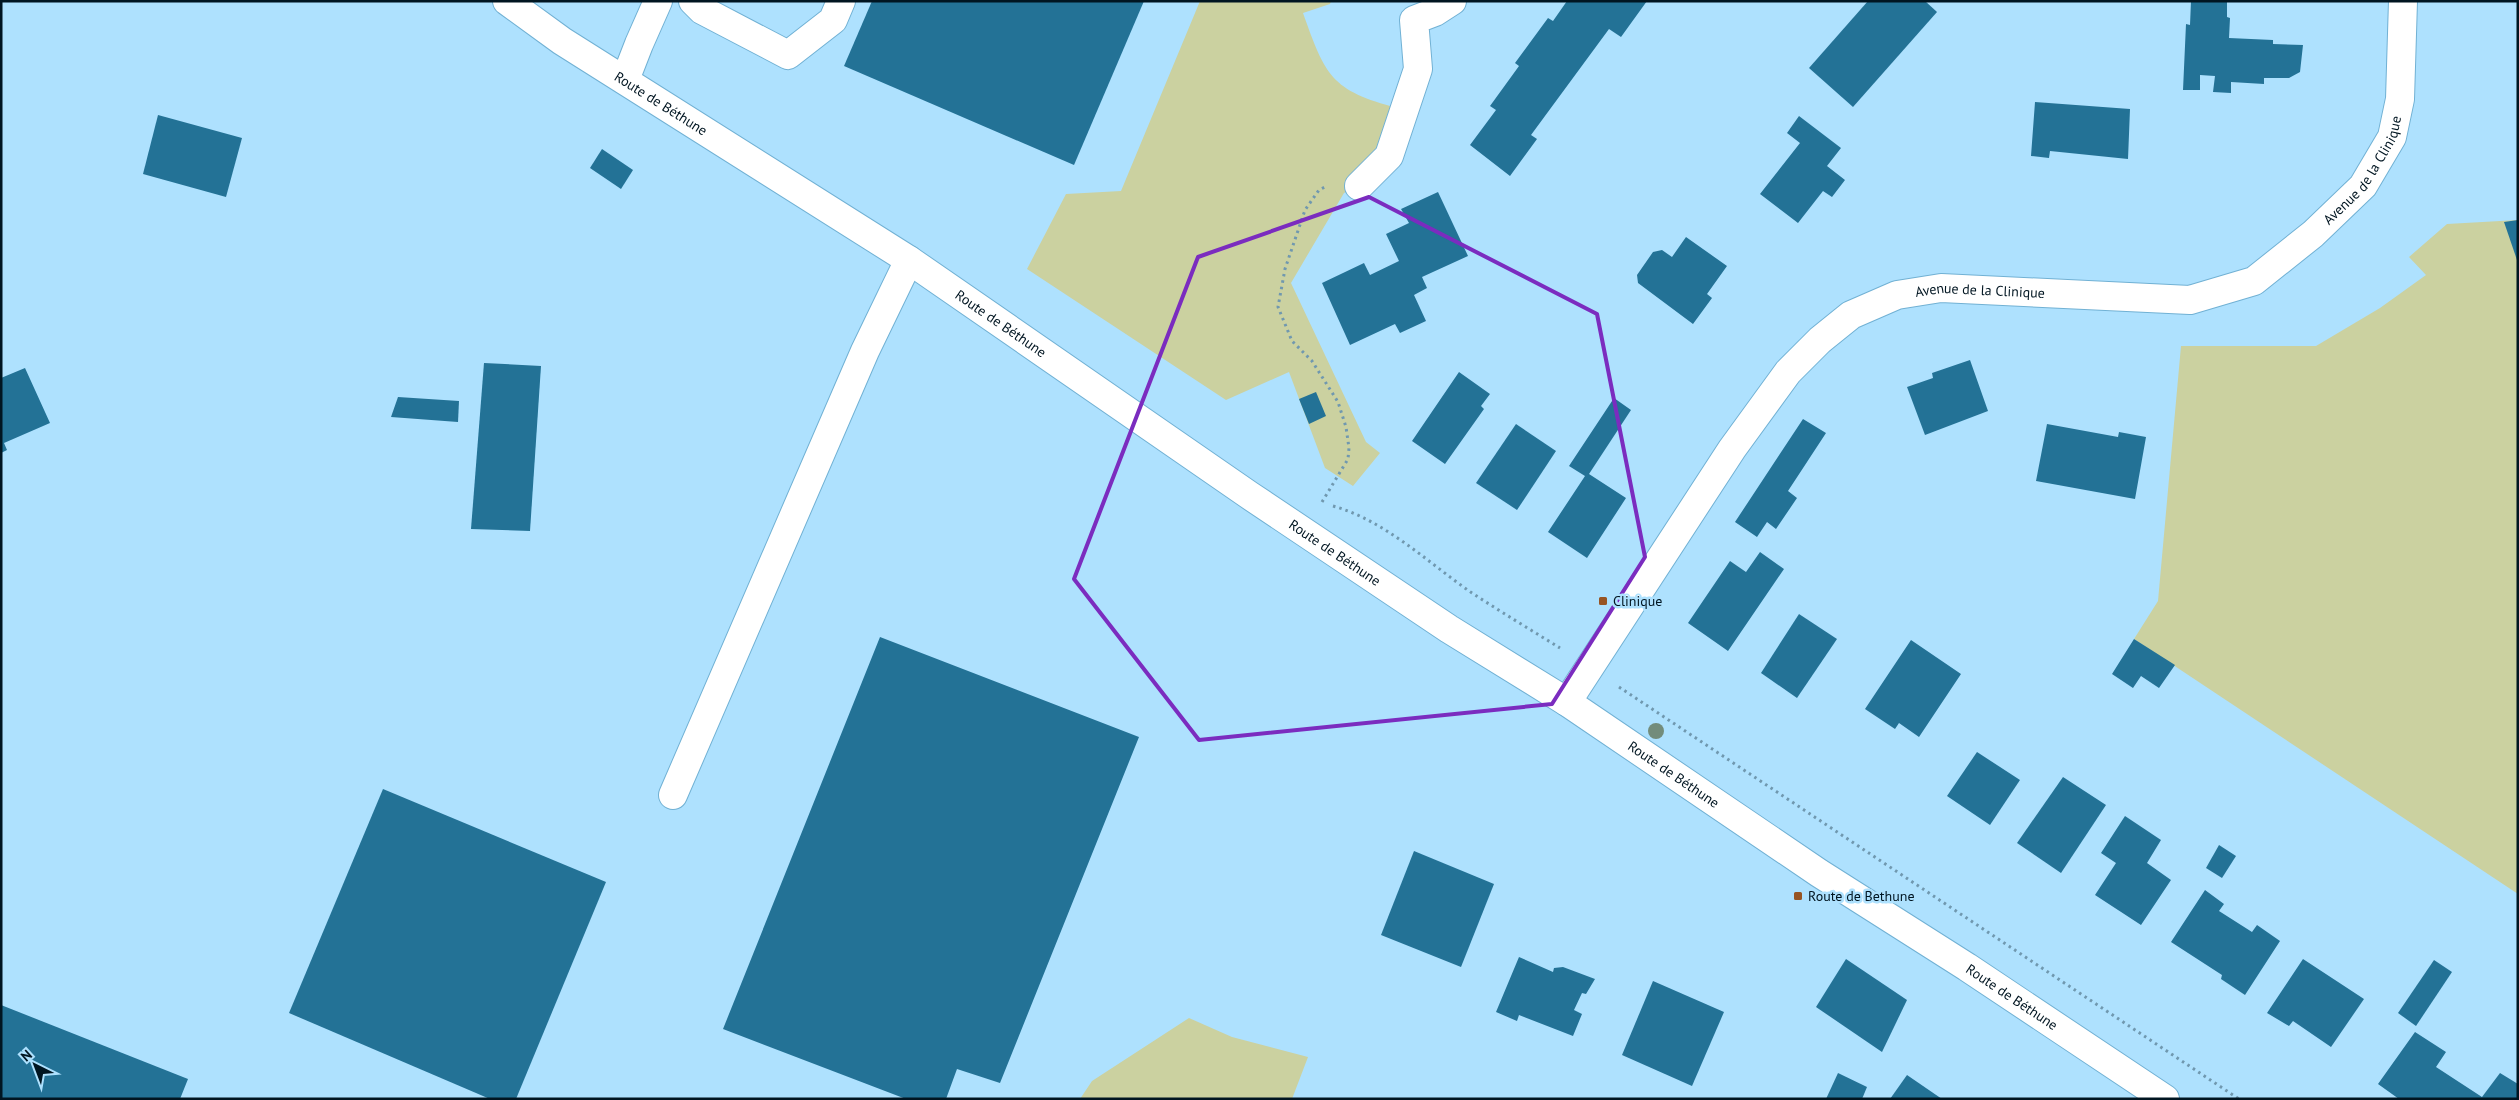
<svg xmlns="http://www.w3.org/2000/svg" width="2519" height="1100" viewBox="0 0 2519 1100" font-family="'PT Sans',sans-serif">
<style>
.green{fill:#cbd1a0}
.building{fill:#237296}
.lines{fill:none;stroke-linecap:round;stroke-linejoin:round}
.minor-casing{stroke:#71b1d4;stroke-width:30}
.major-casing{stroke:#71b1d4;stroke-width:30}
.path{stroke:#7098af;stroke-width:3;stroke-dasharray:2.5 4;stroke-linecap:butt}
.minor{stroke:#fff;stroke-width:28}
.major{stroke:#fff;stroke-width:28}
.tree{fill:#738c7b}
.marked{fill:none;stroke:#7b2cbf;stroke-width:4;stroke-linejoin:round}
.poi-dot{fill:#975423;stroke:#aee1fe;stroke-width:2}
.labels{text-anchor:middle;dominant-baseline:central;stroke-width:5;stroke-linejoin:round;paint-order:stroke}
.street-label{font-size:14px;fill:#001521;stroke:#aee1fe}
.poi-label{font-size:14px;fill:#001521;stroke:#aee1fe;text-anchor:start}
</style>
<rect width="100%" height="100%" fill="#aee1fe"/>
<g class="green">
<path d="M1200,1H1331L1330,4L1303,13C1325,75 1331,91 1398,108L1359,186L1344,193L1291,283L1366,442L1380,453L1353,486L1325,468L1289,372L1226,400L1027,269L1066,194L1121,191Z"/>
<polygon points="2518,220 2518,894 2134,639 2158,601 2181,346 2316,346 2380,308 2426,275 2409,257 2447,224"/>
<polygon points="1189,1018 1232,1037 1308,1057 1292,1099 1080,1099 1092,1081"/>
</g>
<g class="building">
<polygon points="872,1 1144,1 1074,165 844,66"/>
<polygon points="1567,1 1647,1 1621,37 1609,29 1531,135 1537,139 1510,176 1470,145 1496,110 1490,106 1519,66 1515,63 1548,18 1553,21"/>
<polygon points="1868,1 1925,1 1937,12 1853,107 1809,68"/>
<polygon points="2191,1 2227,1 2227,17 2230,18 2229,38 2273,40 2273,44 2303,45 2300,72 2289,78 2264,78 2264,84 2231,82 2231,93 2213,92 2215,76 2200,75 2200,90 2183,90 2186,24 2190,25"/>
<polygon points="2035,102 2130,109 2128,159 2050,151 2049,158 2031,156"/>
<polygon points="158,115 242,138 226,197 143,174"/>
<polygon points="1799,116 1841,148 1827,166 1845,180 1832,197 1823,191 1798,223 1760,194 1800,143 1787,133"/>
<polygon points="602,149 633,170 621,189 590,168"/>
<polygon points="1438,192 1468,256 1422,277 1427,288 1414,295 1426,321 1400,333 1395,324 1350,345 1322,283 1364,263 1370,275 1399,261 1386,234 1409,223 1401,209"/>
<polygon points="2518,220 2518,260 2517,260 2504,222"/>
<polygon points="1686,237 1727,266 1707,294 1712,298 1693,324 1638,283 1637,275 1653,252 1662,250 1672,257"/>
<polygon points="1970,360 1988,411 1925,435 1907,387 1933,378 1932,373"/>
<polygon points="484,363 541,366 530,531 471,529"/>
<polygon points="25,368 50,423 4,443 7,450 1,453 1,378"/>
<polygon points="1459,372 1490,394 1481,406 1484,409 1445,464 1412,441"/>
<polygon points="1316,392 1326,416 1309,424 1299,399"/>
<polygon points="398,397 459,401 458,422 391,417"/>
<polygon points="1614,398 1631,410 1589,474 1626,498 1587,558 1548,532 1585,476 1569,466"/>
<polygon points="1803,419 1826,433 1788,491 1797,498 1776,529 1767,522 1757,537 1735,522"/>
<polygon points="1516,424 1556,451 1517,510 1476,483"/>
<polygon points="2047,424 2118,437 2119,432 2146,437 2135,499 2036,481"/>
<polygon points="1760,552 1784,569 1728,651 1688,623 1730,561 1746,572"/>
<polygon points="1799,614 1837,639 1797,698 1761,673"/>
<polygon points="880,637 1139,737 1000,1083 957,1069 946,1099 906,1099 723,1029"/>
<polygon points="2134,639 2175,665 2159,688 2141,676 2133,688 2112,674"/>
<polygon points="1911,640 1961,674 1919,737 1899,723 1895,729 1865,709"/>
<polygon points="1977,752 2020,780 1990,825 1947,796"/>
<polygon points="2063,777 2106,805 2061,873 2017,843"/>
<polygon points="383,789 606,882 516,1099 490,1099 289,1013"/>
<polygon points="2125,816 2161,840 2147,863 2171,880 2141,925 2095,895 2116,863 2101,853"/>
<polygon points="2219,845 2236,856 2222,878 2206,868"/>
<polygon points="1414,851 1494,884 1461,967 1381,935"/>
<polygon points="2205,890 2224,904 2219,911 2252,932 2257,925 2280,941 2245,995 2221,979 2222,975 2171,942"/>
<polygon points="1519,957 1553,972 1554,968 1563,967 1595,979 1586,994 1582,993 1574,1010 1582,1014 1573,1036 1519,1015 1517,1021 1496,1012"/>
<polygon points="1846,959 1907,1000 1882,1052 1816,1007"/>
<polygon points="2303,959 2364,999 2331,1047 2293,1021 2289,1026 2267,1013"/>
<polygon points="2434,960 2452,972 2416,1026 2398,1013"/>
<polygon points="1653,981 1724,1012 1692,1086 1622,1055"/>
<polygon points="1,1005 188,1079 180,1099 1,1099"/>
<polygon points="2415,1032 2446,1052 2436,1067 2482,1097 2500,1073 2518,1084 2518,1099 2399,1099 2378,1084"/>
<polygon points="1838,1073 1867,1087 1862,1099 1826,1099"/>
<polygon points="1907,1075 1942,1099 1890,1099"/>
</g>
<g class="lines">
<g class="minor-casing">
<g id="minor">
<polyline points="693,1 702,10 788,55 833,20 841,1"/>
<polyline points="625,80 639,44 658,1"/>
<polyline points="1359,186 1389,156 1418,69 1414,20 1435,12 1452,1"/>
<path id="s1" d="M1567,702L1732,449L1788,372L1820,340L1851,315L1897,295L1941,288L2190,300L2254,281L2313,234L2363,186L2392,137L2400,99L2403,1"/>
<polyline points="673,795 865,351 909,260"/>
</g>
</g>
<g class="major-casing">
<g id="major">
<path id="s2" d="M507,1L562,41L909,260L1249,495L1449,629L1567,702L1819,873L1967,967L2165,1099"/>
</g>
</g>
<g class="path">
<polyline points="1322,502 1348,459 1349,448 1346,427 1338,402 1312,361 1292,341 1278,307 1285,269 1305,210 1319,190 1325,187"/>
<path d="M1333,506C1386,521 1427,562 1472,593C1501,612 1531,630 1560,648"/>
<polyline points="1619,687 2239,1099"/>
</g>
<use href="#minor" class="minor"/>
<use href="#major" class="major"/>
</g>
<circle class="tree" cx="1656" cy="731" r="8"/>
<path class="marked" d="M1369,197L1597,314L1645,557L1552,704L1199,740L1074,579L1198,257Z"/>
<g class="poi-dot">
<rect x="1598" y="596" width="10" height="10" rx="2.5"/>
<rect x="1793" y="891" width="10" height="10" rx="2.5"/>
</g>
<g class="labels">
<g class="street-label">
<text stroke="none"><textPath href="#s2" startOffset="185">Route de Béthune</textPath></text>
<text stroke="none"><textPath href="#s1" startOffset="1051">Avenue de la Clinique</textPath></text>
<text stroke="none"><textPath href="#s1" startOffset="616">Avenue de la Clinique</textPath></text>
<text stroke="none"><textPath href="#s2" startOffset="590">Route de Béthune</textPath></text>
<text stroke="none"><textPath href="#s2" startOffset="995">Route de Béthune</textPath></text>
<text stroke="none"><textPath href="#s2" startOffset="1400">Route de Béthune</textPath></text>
<text stroke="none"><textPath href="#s2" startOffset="1805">Route de Béthune</textPath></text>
</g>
<g class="poi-label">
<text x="1613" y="601">Clinique</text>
<text x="1808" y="896">Route de Bethune</text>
</g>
</g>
<rect width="2519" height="1100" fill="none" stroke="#001521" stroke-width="5"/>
<g transform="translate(35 1065) rotate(318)" stroke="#aee1fe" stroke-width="4" paint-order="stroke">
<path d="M0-4L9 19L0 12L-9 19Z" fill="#001521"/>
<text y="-8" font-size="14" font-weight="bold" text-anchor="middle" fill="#001521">N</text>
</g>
</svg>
